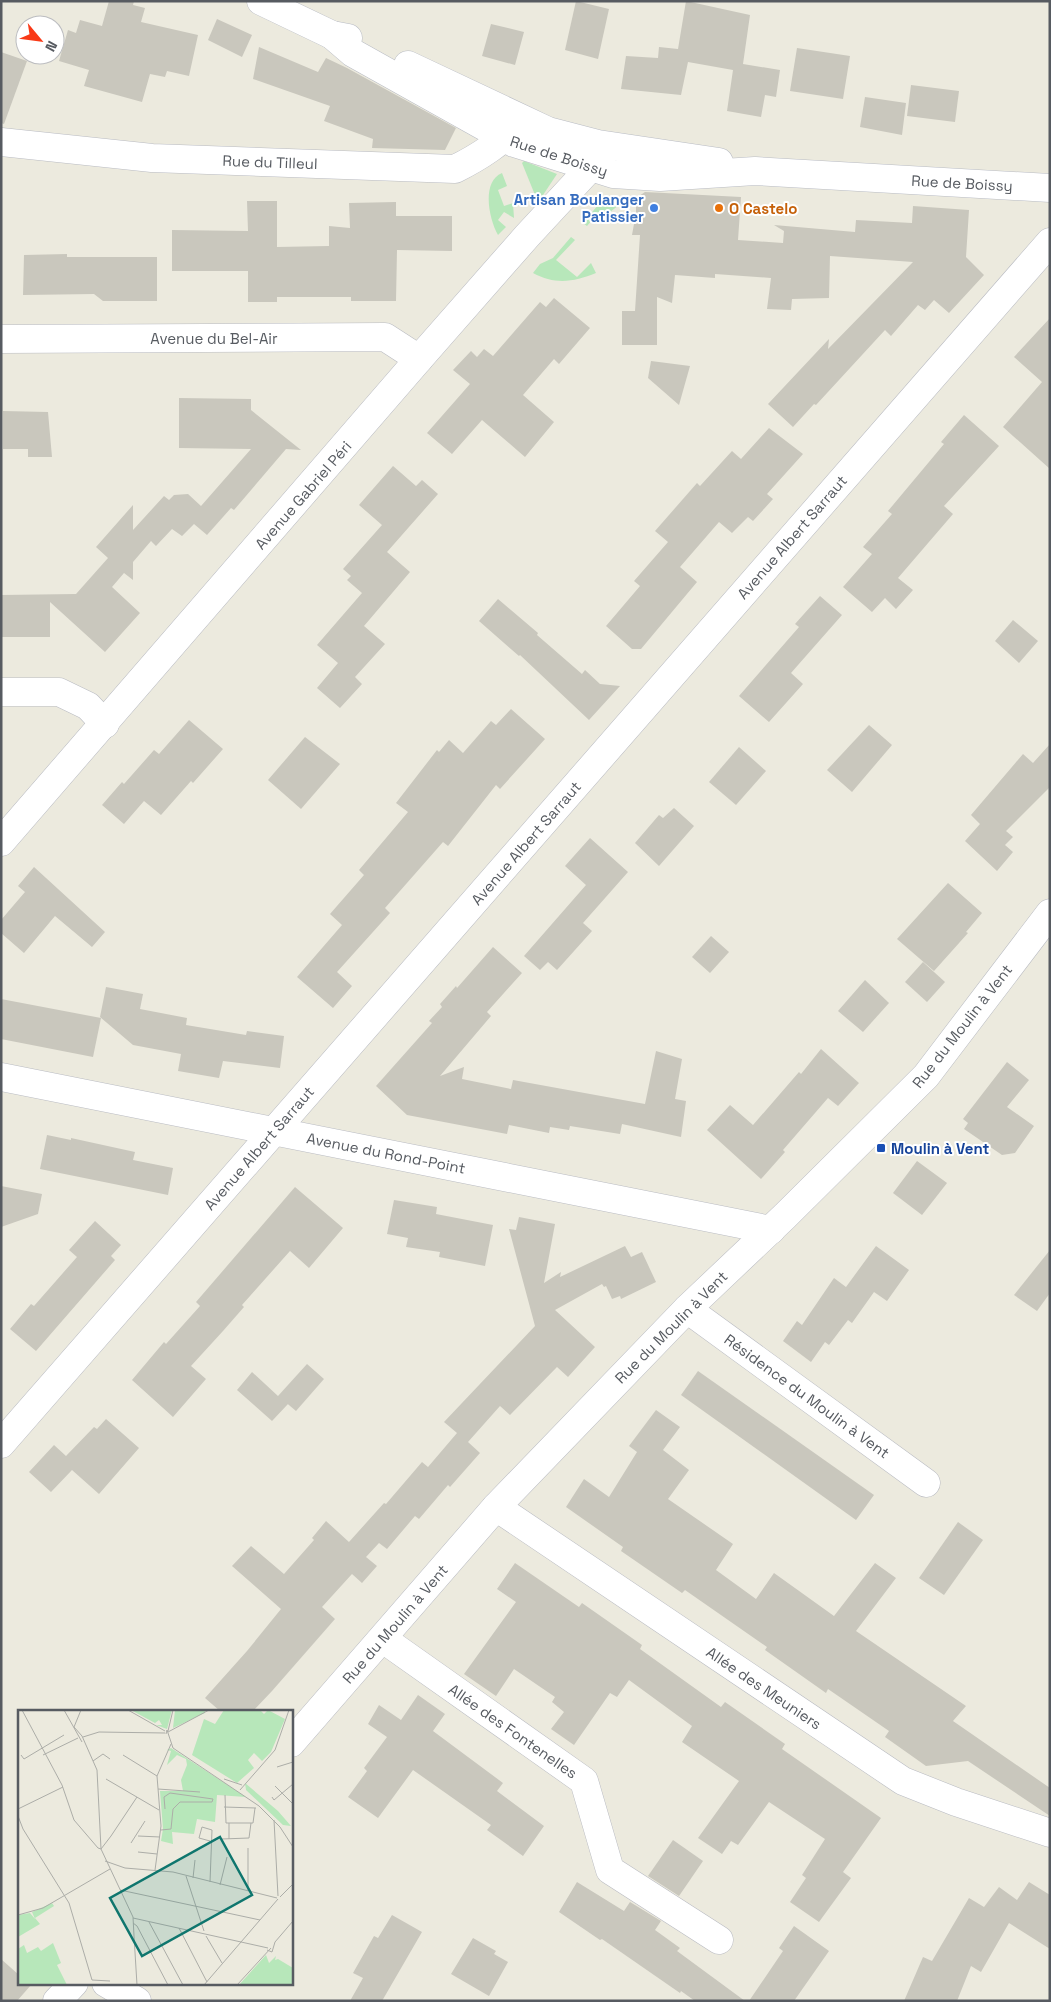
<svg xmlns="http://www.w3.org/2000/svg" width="1051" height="2002" viewBox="0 0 1051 2002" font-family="'Space Grotesk',sans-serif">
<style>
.green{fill:#b7e7ba}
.building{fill:#c9c7bd}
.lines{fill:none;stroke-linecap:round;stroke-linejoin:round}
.street-casing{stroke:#b9bbc2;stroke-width:29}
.secondary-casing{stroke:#b9bcc4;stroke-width:29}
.street{stroke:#fff;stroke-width:28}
.secondary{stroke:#fff;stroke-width:28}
.shop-dot{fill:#3f7fe0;stroke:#fff;stroke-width:2}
.food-dot{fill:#e8710a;stroke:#fff;stroke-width:2}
.transit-dot{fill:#1a4fb4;stroke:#fff;stroke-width:2}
.labels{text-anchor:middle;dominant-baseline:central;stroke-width:4;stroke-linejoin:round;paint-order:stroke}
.street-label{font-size:15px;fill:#575b61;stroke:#fff}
.shop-label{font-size:15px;font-weight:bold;fill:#366cbe;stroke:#fff;text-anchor:end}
.food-label{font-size:15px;font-weight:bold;fill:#c56008;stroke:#fff;text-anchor:start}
.transit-label{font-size:15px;font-weight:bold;fill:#164399;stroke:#fff;text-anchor:start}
.inset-road{fill:none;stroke:#acada8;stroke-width:1}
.view{fill:#0f766e;fill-opacity:0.15;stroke:#0f766e;stroke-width:2.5}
.inset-edge{fill:none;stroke:#575b61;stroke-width:2.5}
</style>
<rect width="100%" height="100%" fill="#eceade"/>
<g class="green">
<polygon points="524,161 557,174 541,198 535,195 522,163"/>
<path d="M502,173L507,186L498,190L504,206L513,203L514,218L504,212L498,220L506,227L498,235C489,219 481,182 502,173Z"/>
<polygon points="604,198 627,199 606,215 600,211 587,226 583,223"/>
<path d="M571,237L575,240L556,260L577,277L591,263L596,273C574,282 555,285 533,273L540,264L553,258Z"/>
</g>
<g class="building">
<polygon points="109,1 134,1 133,5 145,8 141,22 198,35 189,76 167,71 165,77 150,74 142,102 84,86 89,70 59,61 68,30 76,33 80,20 102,26"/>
<polygon points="576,1 609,9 598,59 565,50"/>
<polygon points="686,1 750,15 743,64 780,70 776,97 765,95 761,117 727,111 733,70 688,62 681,95 621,89 626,56 658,58 659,47 678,49"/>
<polygon points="217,19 252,35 242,57 208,40"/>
<polygon points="491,24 524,32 515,65 482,56"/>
<polygon points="259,47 318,72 326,58 347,68 456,128 445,150 372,148 373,139 324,121 330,106 253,79"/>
<polygon points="797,48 850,56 843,99 790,91"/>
<polygon points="1,52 27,61 4,124 1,123"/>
<polygon points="911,85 959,91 955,122 907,116"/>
<polygon points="865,97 906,103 902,135 860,127"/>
<polygon points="645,192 741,197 738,240 783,243 784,231 774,225 855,232 856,220 912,223 913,206 969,210 966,257 984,275 949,313 934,300 925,310 918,305 891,336 885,330 816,405 814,404 793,427 768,404 829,339 828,349 913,262 830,256 829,298 792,299 791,310 767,309 771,278 715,274 715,278 675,275 672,303 657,297 657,345 622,345 622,311 635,311 640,235 632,235 636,213 636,198"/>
<polygon points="247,201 277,201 277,247 329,246 329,226 350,228 349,203 396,202 396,216 452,216 452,251 397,250 396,301 351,301 351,297 277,297 277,302 248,302 248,271 172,271 172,230 248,231"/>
<polygon points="67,254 67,257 157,257 157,301 103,301 94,294 23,295 24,255"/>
<polygon points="554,298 590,328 559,364 554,359 523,395 554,422 525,457 482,420 452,454 427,433 470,384 453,370 471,351 477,357 484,349 493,356 540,302 546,307"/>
<polygon points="1050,318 1050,469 1003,427 1042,382 1014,357"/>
<polygon points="651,361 690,366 679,405 648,378"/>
<polygon points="179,398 251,399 251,410 301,450 286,449 234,510 231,508 207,535 194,524 182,536 172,529 156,546 151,541 133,562 133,580 124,573 112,587 140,613 105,652 50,602 50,637 1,637 1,595 76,594 108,558 96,547 133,505 133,530 164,496 169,500 174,495 188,494 201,506 251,449 179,448"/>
<polygon points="3,411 48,412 52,457 28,457 28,449 3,449"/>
<polygon points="964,415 999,446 944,506 953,514 898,578 913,590 896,609 885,598 872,612 843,587 872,554 863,547 892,514 888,511 944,444 941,442"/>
<polygon points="769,428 803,454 767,494 773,499 753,521 748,517 732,533 719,522 680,567 697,582 641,649 632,649 606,626 640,586 634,581 668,542 655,531 697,483 700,486 732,451 741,459"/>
<polygon points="393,466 416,486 422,480 438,494 387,552 410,572 364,626 385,644 355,677 362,684 340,708 317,688 338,663 317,645 362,593 347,580 351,576 343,569 382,525 359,505"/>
<polygon points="820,596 842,615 791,673 803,684 769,722 739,696 799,627 795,624"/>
<polygon points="498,599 538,633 537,635 582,674 585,670 600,684 620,686 589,720 520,655 519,656 479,621"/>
<polygon points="1013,620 1038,641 1019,663 995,641"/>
<polygon points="511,709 545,739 500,789 496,785 448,846 443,842 385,908 390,913 337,972 352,986 333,1008 297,977 342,925 330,914 364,875 359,870 408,812 396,803 437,750 439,752 449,740 463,753 491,721 496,725"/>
<polygon points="189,720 223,749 193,783 191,781 161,815 144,801 124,824 102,805 122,782 124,784 154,750 159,754"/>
<polygon points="869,725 892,745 852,792 827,770"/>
<polygon points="305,737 340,764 301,809 268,780"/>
<polygon points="1050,744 1050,787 1006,831 1013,837 1005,845 1013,852 997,871 965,841 980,824 971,815 1023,754 1033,763"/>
<polygon points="739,747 766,771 736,805 709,782"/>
<polygon points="674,808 694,826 659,866 635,843 659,815 663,818"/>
<polygon points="590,838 628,872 583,923 592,931 557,970 548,962 540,970 524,956 586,885 565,866"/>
<polygon points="34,867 105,932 92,947 55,916 24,953 1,933 1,920 25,892 18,886"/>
<polygon points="948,883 982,913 966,932 968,933 934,971 897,939"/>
<polygon points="711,936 729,952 710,973 692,957"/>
<polygon points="493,947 522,973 487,1012 491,1016 440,1076 464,1067 462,1079 511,1089 513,1080 645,1104 656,1051 682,1059 675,1099 686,1101 681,1137 622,1124 620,1134 570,1126 569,1130 550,1127 549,1133 509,1125 507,1134 407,1115 376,1086 432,1023 429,1021 442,1007 440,1004 456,986 457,988"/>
<polygon points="923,962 945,982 927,1002 905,982"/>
<polygon points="865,980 889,1003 863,1032 838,1011"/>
<polygon points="106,987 143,994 140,1009 187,1018 186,1025 246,1035 247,1031 284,1036 280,1068 223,1061 219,1078 178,1071 181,1054 133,1045 100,1017"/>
<polygon points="1,999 101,1018 93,1057 1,1039"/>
<polygon points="821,1049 859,1083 838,1106 828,1098 783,1150 785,1152 761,1179 707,1130 730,1105 753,1125 799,1072 801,1074"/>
<polygon points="1007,1062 1029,1080 1007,1107 1034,1126 1015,1153 1002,1155 964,1129 968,1123 963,1119"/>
<polygon points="47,1135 71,1140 71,1138 135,1152 133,1160 173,1168 168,1195 40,1169"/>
<polygon points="917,1161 947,1183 922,1215 893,1193"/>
<polygon points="1,1186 42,1194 38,1214 1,1227"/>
<polygon points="295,1187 343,1228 309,1268 290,1251 242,1305 244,1307 223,1331 191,1366 206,1379 173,1417 132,1380 164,1342 166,1344 200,1306 196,1302"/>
<polygon points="394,1200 437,1207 436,1214 493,1225 485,1266 439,1257 440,1252 406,1247 408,1238 387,1234"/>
<polygon points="519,1217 555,1224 544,1283 561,1272 560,1277 625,1246 631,1257 642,1252 656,1282 621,1299 620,1296 612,1299 606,1286 604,1287 602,1284 555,1310 595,1347 568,1377 557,1367 510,1415 500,1406 468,1442 480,1453 450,1487 448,1485 419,1519 415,1516 387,1549 379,1543 366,1557 377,1566 362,1583 352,1574 322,1607 335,1619 272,1691 253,1711 220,1711 205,1698 247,1651 281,1609 232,1566 251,1546 284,1574 314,1540 312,1538 326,1521 349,1542 384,1503 386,1504 422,1462 428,1467 457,1433 444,1422 535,1326 509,1229 516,1230"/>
<polygon points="95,1221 121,1245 111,1256 115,1260 36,1351 10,1329 31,1304 34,1306 77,1257 69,1250"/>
<polygon points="876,1246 909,1270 887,1301 874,1292 852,1323 848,1320 829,1345 825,1342 811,1362 783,1341 797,1321 802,1325 834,1278 846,1287"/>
<polygon points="1050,1250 1050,1293 1037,1311 1014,1295"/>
<polygon points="307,1364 324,1379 296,1411 283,1400 288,1404 272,1421 237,1390 252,1372 278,1396"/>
<polygon points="698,1371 874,1495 856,1520 681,1395"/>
<polygon points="656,1410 680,1427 663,1450 689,1470 668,1499 733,1544 716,1570 756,1599 774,1573 834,1616 875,1563 896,1578 856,1631 966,1706 953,1721 1050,1788 1050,1816 968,1761 926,1766 885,1737 889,1731 828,1689 826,1693 765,1650 767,1647 685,1590 682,1593 621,1551 623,1547 566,1507 584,1479 609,1497 637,1452 629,1446"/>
<polygon points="106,1419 139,1448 99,1494 72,1470 51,1492 29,1472 54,1445 66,1456 94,1427 97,1429"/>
<polygon points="958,1522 983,1540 944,1595 919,1578"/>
<polygon points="515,1563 579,1607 582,1603 642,1645 640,1649 721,1707 725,1702 785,1744 782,1749 881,1818 843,1872 851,1878 819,1922 790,1902 806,1878 802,1875 825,1839 769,1802 738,1845 731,1841 722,1854 698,1838 739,1781 682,1742 692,1726 629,1680 617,1697 610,1693 574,1745 551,1729 564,1712 552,1702 555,1697 514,1669 496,1696 464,1674 516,1602 497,1589"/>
<polygon points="418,1695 445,1714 433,1731 503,1783 497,1791 544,1826 523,1856 487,1830 491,1825 413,1770 378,1818 348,1797 367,1771 364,1768 387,1737 368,1724 379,1705 401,1720"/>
<polygon points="673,1840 703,1861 679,1896 648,1876"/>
<polygon points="577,1882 624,1911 630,1902 661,1921 655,1930 680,1948 677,1951 745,2001 695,2001 681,1991 680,1993 602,1939 600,1940 559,1912"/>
<polygon points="1029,1882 1050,1895 1050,1949 1009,1923 981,1972 971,1966 957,2001 904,2001 923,1957 932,1961 969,1898 984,1907 999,1887 1017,1900"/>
<polygon points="392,1915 422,1932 382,2001 350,2001 363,1978 353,1973 374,1936 378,1938"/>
<polygon points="794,1926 829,1951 794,2001 749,2001 783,1951 779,1948"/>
<polygon points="473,1938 496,1951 494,1954 508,1962 489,1996 451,1974"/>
<polygon points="1,1959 19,1975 19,1983 29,1983 31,1985 17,2001 1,2001"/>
</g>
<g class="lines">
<g class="street-casing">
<g id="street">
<path d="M1,142L152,158L455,169C481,156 500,143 521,122"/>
<polyline points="1,339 385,337 419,359"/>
<polyline points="1,692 59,692 88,706 105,724"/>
<polyline points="1,842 419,359 527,236 590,168 597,146"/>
<polyline points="1,1077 771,1230"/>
<polyline points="687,1309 926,1483"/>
<polyline points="1,1444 1050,242"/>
<polyline points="496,1507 903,1781 956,1802 1050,1833"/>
<polyline points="383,1639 584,1781 610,1870 719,1940"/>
<polyline points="291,1743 496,1507 687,1309 785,1216 926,1076 1050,913"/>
<polyline points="106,1983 137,2001"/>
<polyline points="57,2001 74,1983"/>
</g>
</g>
<g class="secondary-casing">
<g id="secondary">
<polyline points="261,1 332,35 348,38"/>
<polyline points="332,35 353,53 514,143 613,174 660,177 755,171 1050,188"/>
<polyline points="408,65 548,131 598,144 719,162"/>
</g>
</g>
<use href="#street" class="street"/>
<use href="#secondary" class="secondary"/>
</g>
<circle class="shop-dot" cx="654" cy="208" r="5"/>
<circle class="food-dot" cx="719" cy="208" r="5"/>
<rect class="transit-dot" x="876" y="1143" width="10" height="10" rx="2.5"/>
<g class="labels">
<g class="street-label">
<text transform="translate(559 156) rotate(18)">Rue de Boissy</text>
<text transform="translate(270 162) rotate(2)">Rue du Tilleul</text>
<text transform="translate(962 183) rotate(3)">Rue de Boissy</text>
<text x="214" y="338">Avenue du Bel-Air</text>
<text transform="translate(303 495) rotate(-49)">Avenue Gabriel Péri</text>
<text transform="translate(792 537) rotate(-49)">Avenue Albert Sarraut</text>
<text transform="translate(526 843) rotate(-49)">Avenue Albert Sarraut</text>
<text transform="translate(962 1026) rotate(-52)">Rue du Moulin à Vent</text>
<text transform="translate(259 1148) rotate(-49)">Avenue Albert Sarraut</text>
<text transform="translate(386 1153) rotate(11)">Avenue du Rond-Point</text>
<text transform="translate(671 1327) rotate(-45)">Rue du Moulin à Vent</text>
<text transform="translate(807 1396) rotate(36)">Résidence du Moulin à Vent</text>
<text transform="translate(395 1624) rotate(-49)">Rue du Moulin à Vent</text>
<text transform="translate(764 1688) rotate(34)">Allée des Meuniers</text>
<text transform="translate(513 1731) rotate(35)">Allée des Fontenelles</text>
</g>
<g class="shop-label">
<text x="644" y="199">Artisan Boulanger<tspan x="644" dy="17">Patissier</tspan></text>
</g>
<g class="food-label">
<text x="729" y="208">O Castelo</text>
</g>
<g class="transit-label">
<text x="891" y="1148">Moulin à Vent</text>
</g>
</g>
<g transform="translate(18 1710)">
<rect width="275" height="275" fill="#eceade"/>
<path d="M113,0H154L149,19L138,15H144L141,10L137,13ZM157,0H187V3L155,18ZM206,0H242L246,4L250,0L267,9L253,42L244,51L236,43L230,50L236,58L219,73L174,45L186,9L197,14ZM153,38L228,87L199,85L197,112L179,109L176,124L154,122L155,134L143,131L145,119L142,81H165L163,70L169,55L168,49L159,45L149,55L153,41L149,40ZM227,73L260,101L273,116L265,115L228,80ZM34,193L36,196L17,208L22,214L0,227V205L12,203L17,209L14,202ZM35,233L43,253L39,255L49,275H0V239L6,235L9,243L20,237L23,241ZM248,245L251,253L258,246L257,250L260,249L275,258V275H221Z" fill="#b7e7ba"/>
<path class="inset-road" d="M4,0L44,75L56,110L80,138L83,139L93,126L119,87M46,0L64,32M110,0L147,21M56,17L64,26L79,60L83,139L115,207L116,226M56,17L63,0M150,21L155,0M150,22L191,0M148,24L149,20L155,38L241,96L262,117L275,137M65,27L81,22L147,23M3,45L6,49L46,25M25,45L60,28M105,45L139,66M75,51L85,44L92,49M259,57L275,52M88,69L141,100M206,69L224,75M257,76L275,94M140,79L182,82M222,80L257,40L271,0M207,85L208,113H235L237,98M254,87L256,90L275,74M206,97L238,98M0,99L45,77M147,99L146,87L152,83L195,89M0,106L5,119L51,193L74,270L92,271M256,110L260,186M143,120L153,119L155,99L162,92H194L195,89M120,126L142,127M204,129L231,128L233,113M211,129V113M113,133L127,111M230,138V181M120,142L139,144M87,151L107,158L155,162L259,188M137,160L143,116L139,66L153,34M168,166L186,221M175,168L177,150M192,172L194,120L184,117L181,128L192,131M202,175L209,147M102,180L242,210M262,187L275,174M0,205L25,198L92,159M115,208L250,238M131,212L165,275M115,213L119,216L150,275M161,218L189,272M116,226L119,275M188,226L204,253M249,240L254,242L257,232L275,211M186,275L260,189M219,275L253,238"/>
<path class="view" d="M202,127L234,185L124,246L92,188Z"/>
<rect width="275" height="275" class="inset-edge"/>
</g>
<rect width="1051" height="2002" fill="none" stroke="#575b61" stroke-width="5"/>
<g transform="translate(40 40) rotate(119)"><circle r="24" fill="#ffffff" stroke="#bcbdc0"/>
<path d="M0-4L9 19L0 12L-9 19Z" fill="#f93917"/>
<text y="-8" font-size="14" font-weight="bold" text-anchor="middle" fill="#575b61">N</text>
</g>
</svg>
